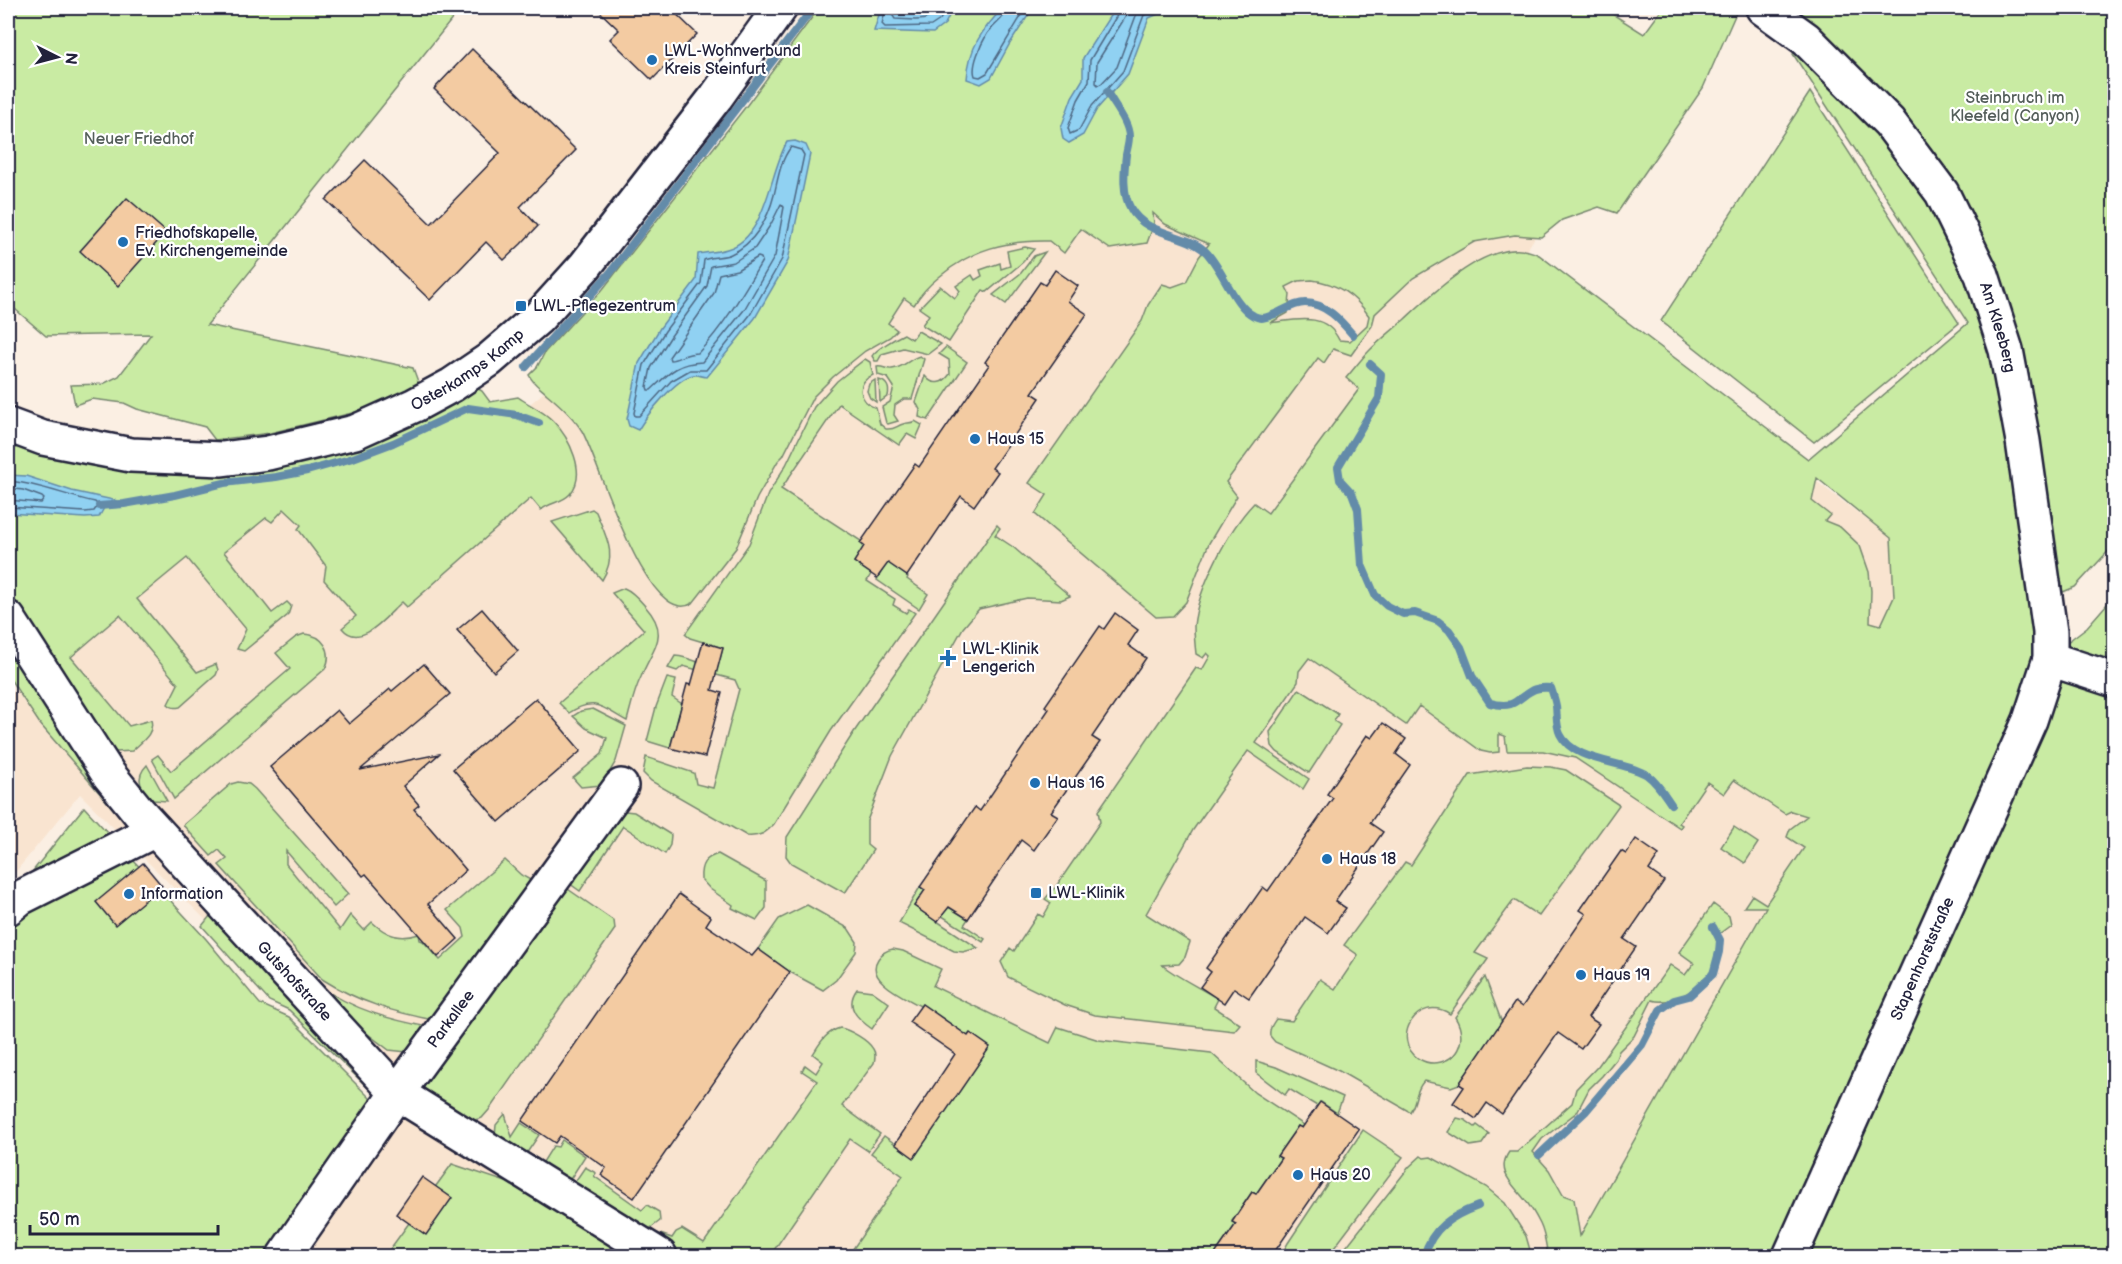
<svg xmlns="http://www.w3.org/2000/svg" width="2122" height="1264" viewBox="0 0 2122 1264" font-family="'Balsamiq Sans',sans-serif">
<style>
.built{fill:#f9e4d0}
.green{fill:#c9eba3;stroke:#76866f;stroke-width:1.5;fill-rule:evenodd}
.water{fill:#90d1f2;stroke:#648ba9;stroke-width:1.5}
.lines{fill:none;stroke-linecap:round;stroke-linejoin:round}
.shore{stroke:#4e6884;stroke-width:1.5}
.stream{stroke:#648ba9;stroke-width:8}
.building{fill:#f3cba2;stroke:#22223b;stroke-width:1.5}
.minor-casing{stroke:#22223b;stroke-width:38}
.minor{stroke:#fff;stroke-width:33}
.poi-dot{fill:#1f6fb2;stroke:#fff;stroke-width:2}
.labels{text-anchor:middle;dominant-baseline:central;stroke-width:4.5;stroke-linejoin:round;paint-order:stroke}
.poi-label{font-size:16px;fill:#22223b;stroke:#fff;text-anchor:start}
.park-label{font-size:16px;fill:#545e5a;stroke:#fff}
.street-label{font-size:16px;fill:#22223b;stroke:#fff}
</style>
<rect width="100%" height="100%" fill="#fbefe3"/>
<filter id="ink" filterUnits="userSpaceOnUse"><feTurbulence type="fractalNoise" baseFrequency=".0167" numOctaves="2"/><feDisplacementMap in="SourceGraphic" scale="12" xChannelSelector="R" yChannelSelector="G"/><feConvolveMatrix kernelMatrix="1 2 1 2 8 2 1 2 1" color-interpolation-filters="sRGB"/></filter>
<g filter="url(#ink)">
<polygon class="built" points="1612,114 1522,258 1891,538 1894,597 1853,689 1791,811 1831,813 1767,906 1569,1256 301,1256 401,1116 80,794 8,881 8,704 104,499 493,435 628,322"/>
<g class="green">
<polygon points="8,8 461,8 207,325 413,368 420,387 373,408 270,433 215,440 205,427 137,409 124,403 92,399 75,405 71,385 103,384 119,376 151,334 46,336 8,303"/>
<path d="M819,8H1603L1644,34L1663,8H1709L1714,10L1716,8H1735L1736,13L1703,88L1617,213L1599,207L1562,220L1541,237L1515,235L1474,242L1413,278L1375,314L1372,326L1351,355L1333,349L1324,363L1318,358L1226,482L1237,496L1209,543L1186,602L1173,616L1156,617L1035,514L1047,495L1029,483L1142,321L1148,305L1162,284L1172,287L1186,282L1199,257L1209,244L1165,224L1153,213L1154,224L1147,243L1110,249L1081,229L1064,253L1049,241C1007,240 972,249 939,277C929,285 921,293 914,305L904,298L888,323L897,330L890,337L865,351L833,377L813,397L783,456L778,461L757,498L736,548L693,603C647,632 598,458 582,431C574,418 559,404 547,394C540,387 534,385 529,375L537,367L545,352L603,289L747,105ZM1312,280C1337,283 1355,295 1369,316L1367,325L1350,341L1339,340C1325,311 1296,320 1270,323L1288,313L1290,295L1286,287L1298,281Z"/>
<path d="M1787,8H2114V545L2075,587L2058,594L2066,643L2087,627L2114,596V1256H1548C1546,1246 1545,1234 1540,1224C1536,1216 1531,1207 1525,1200C1514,1185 1495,1172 1509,1152H1517L1572,1103L1576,1089L1598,1066L1670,965L1685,975L1694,963L1679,952L1713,904L1729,916L1731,925L1715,937C1731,967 1681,1009 1652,1000L1634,1036L1619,1051L1616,1059L1602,1076L1589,1089L1577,1112L1542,1139L1533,1152L1549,1170L1563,1195L1574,1199L1580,1236L1766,907H1744L1752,895L1766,904L1804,848L1787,837L1790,829L1807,816L1791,811L1785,814L1734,780L1724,794L1707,782L1679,823L1682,825L1680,828L1575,758L1543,751H1507L1505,736L1499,734V752L1490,753L1481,751L1419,706L1406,725L1309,658L1299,671L1298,682L1256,743L1309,779L1303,789L1248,751L1193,830L1146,914L1190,942L1185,957L1179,964L1162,965C1180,979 1199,987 1218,999L1214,1007L1240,1024L1234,1031L1095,1015L1065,1005L1008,977L1001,962L1010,948L1014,951L1038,914L1043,917L1051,903L1045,899L1057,885L1100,822L1098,811L1196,668L1202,670L1210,656L1207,653L1203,658L1196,654C1195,645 1194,635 1194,626C1198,588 1228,530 1254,503L1268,513L1359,389L1346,378C1354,369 1361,359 1370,350C1381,339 1393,330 1405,319C1434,292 1494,232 1539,255L1808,459L1968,323L1793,54L1815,30ZM1817,478L1891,538L1894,597L1881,625L1870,622L1871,591L1869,572L1860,546L1840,527L1825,521L1830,515L1812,501Z"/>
<polygon points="1810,92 1959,323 1814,442 1661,321"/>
<polygon points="1025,247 1034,249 1023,262 987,292 983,290 949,342 922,325 929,315 919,308 940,286 955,298 960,291 956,286 972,275 975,280 982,276 980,270 1000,263 1001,269 1010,266 1007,251"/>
<polygon points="1045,252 1006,304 993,295 1021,273 1034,256"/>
<path d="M918,331L941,344L928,354L903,348L882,354L878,361H875L872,356C876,349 896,338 904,334L912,339Z"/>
<path d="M946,347L967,362L928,420L919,417L920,410L916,402L925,376C933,386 943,384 950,374L949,360L939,354Z"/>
<path d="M920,356L924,359L912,399H904L895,405L894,415L898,421L888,424L886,423L882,407L890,402L894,387L888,378L878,375L877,367C883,366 887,370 892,369C905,367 910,358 920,356Z"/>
<path d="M865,359L870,362L873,375C855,383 859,402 876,408L880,424L886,429C895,430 896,426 903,424C907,422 910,424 915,421L922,425L916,439L907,434L899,445L839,404L781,489L861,541L860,543L865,547L854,562L871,574L867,581L895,599L893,605L906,613L909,609L915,613L831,731L774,824C766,833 760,837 747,836L651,781L643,773L646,757L694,773L696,784L713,788L739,689L735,680L683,666L677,671L668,668L675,656C686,656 705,665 717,669L723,648L690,638L685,634L749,544L768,494L786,465L814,407L837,381Z"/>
<polygon points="875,380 876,402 870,398 867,391 869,384"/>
<path d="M879,380C887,382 890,388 888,396L880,402Z"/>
<path d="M475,387L482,391L490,402L518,397C529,405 544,411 553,421C569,437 588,474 570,494C562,503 550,502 541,510L531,498L407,607L402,602C387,615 361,651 342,628L356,616L324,580L326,566L298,529L301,525L284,509L272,522L266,518L224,552L272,613L287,602L291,606L288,615L244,651L237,649L246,629L187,558L137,599L197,672L216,664L218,670L216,675L180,707C175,708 172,708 168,704L178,684L120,615L71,657L129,726L151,720C155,734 141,742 132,751L116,752L109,746L23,621L8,595V438L190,473Z"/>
<path d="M592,509L596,512C606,537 618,554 602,580L552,522Z"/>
<polygon points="997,525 1000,528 995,535 1013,547 1070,596 1061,600 1027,598 979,609 963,628 892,756 867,821 867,845 873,850 845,893 791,863 786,856 787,837 854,732"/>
<polygon points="887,562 908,577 907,579 928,594 919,609 877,580"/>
<path d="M624,588C632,591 639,599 645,606C671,635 653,647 641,677C634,691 631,706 627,721C603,708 594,696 569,713L559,703L644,630L612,593Z"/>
<path d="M304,634C323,635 334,651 325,669L174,799L152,759L158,755L171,771L290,669L276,653L296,637Z"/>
<polygon points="8,642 130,821 127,825 40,724 8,676"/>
<polygon points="667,678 676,680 672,697 682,704 670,748 647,741 656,707"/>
<polygon points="1299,689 1338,714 1334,721 1340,725 1309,773 1277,752 1272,746 1270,732"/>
<polygon points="593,709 626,726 616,761 602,785 581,787 573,778 602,754 607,738 586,728 573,716 581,711"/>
<path d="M147,765L167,801L153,800C141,790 134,778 147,765Z"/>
<path d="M1527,766L1551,767L1566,770L1619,805L1539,916L1514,900L1475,953L1488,959L1450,1014C1418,993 1389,1039 1419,1059C1426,1063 1434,1064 1441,1062C1463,1056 1465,1033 1455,1017L1485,977L1502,1023L1459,1084L1451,1087L1424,1081C1414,1092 1418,1099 1410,1112L1339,1071L1275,1042L1270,1036C1269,1029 1272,1025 1276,1019L1292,1021L1320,979L1335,989L1358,955L1344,945L1405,862L1411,865L1470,775Z"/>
<path d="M238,782L249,784L255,789L348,894L334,907L286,851V864L340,930L350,915L364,930L372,922C387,936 400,940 419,934L420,940L423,941L440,960L465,937L463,928L447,910L505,860L521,875L534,882L438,1021C393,1012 360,1003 322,979L219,865L227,859L219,850L211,856L183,825L231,784Z"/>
<polygon points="84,807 206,939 260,1004 289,1017 370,1098 369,1113 270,1256 8,1256 8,902"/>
<polygon points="625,811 634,812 671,835 670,845 665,854 623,826 580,891 566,881 615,813"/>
<polygon points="1734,827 1758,843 1745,863 1721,847"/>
<path d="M718,854L766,881V908L757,920L732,908L733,905L710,889L701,879C700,864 705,858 718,854Z"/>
<polygon points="562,885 614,921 615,929 489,1110 482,1118 471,1121 424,1097 420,1087"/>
<polygon points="920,887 925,891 914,906 978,948 963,952 954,951 899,923"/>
<polygon points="807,905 848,928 857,942 856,952 836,980 823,990 790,972 758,949 779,919"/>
<polygon points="947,906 968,919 964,925 985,939 983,942 942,916"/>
<polygon points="210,916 217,917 365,1078 369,1089 289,1010 269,1001 202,926"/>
<path d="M893,949L903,951L941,969L933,986L1050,1043L1058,1027L1099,1040L1211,1053L1255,1093L1304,1125L1302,1129L1298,1126L1277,1156L1281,1158L1256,1194L1252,1192L1232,1221L1236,1224L1217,1251L1225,1256H848L903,1176L871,1153L884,1136L914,1157L970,1033L968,1036L922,1004L920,1006C905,997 864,980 878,959C882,953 886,950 893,949Z"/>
<path d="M318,985C353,1010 391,1020 433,1028L407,1052L389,1050L332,1007Z"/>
<path d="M857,989L872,991L889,1003L872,1029C858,1019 844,1007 857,989Z"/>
<path d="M840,1028C850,1030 868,1040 873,1049C876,1053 875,1059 874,1063L842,1106L880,1134L868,1151L850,1139L770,1256H385L452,1164L616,1219L570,1189L585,1167L596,1173L594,1176L642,1210L647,1205L659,1212L660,1221L648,1230L672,1238L676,1232L682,1229L704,1243L817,1081L802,1071L805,1065L816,1073L823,1062L813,1054C820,1043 826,1032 840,1028Z"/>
<polygon points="1256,1061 1276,1067 1343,1097 1337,1113 1321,1102 1317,1106 1289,1089 1285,1095 1256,1073"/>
<polygon points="505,1114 512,1137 521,1123 539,1135 522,1160 495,1136 496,1125"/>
<polygon points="1457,1118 1465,1120 1475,1127 1477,1125 1489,1134 1482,1144 1470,1146 1448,1132"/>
<polygon points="1363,1130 1403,1157 1328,1256 1281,1256 1288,1243"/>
<polygon points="562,1140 585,1156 567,1184 543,1173 548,1166 543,1162 553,1146 558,1147"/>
<polygon points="1421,1156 1424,1158 1431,1157 1486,1187 1505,1203 1526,1236 1530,1250 1530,1256 1339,1256 1409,1167"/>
</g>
<g class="water">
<polygon points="881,8 953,8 945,24 933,33 874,31"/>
<path d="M1003,8H1033L1009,45L991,78L981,84L967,79C969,47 982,30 1003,8Z"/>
<polygon points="1115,8 1172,8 1149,18 1128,74 1097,109 1083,135 1069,143 1063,139 1061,128 1072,97 1083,79 1083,58"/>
<path d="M795,141L806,145L810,154L788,261L755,318L707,377C703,377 697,374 693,375C675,379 647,415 638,430L629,426L627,419L639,363L660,328L696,280L698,254C707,252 718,252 727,249C767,238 769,173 787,142Z"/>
<polygon points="8,475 26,476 72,491 118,501 104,508 99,517 85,518 8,513"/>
</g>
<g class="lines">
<g class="shore">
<polyline points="886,8 882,24 885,27 931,26 940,20 946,8"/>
<path d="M894,8L893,16L895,19C911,19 930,25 938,8"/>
<path d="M1007,8C1005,19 993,25 987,34C981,44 971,66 975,76L980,77L987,73L1026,8"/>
<polyline points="1120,8 1119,12 1090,60 1089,81 1078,100 1068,128 1070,134 1079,130 1092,106 1123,71 1144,15 1158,8"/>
<polyline points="1127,8 1126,16 1097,62 1096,83 1098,85 1101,84 1117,67 1137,13 1141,8"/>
<path d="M791,147L801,150L804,155L782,259L750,315L706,370H690L671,381L639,416H635L634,413L644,365L665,331L701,283L704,260C712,256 723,258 731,254C754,244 768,219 774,195C778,179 780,161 791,147Z"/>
<path d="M781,204L784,207L775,256L744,310L702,362C677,363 669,373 651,390H648L647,387L651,368L671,336L707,286L711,266L734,262L755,248L771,224Z"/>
<path d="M758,257L761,258L762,261C743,293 724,326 698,353C685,353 678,360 670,360L669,357L714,293L719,274L737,270Z"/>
<path d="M8,481C37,483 66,496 95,502L98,505L94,511L85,512L8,507"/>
<polyline points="8,488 23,490 42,497 44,499 41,503 8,500"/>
</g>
<g class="stream">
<path d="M1107,92C1114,105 1129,122 1129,137C1129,143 1127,149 1126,155C1124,172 1122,194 1131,209C1146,236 1184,232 1205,251C1222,267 1234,307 1254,316C1262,320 1267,317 1275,314C1284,310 1295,303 1305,303C1326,303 1341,321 1353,335"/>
<path d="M1370,364L1381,374L1379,398L1338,467L1340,480L1352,493L1358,509L1362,565L1375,595L1387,606L1403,614L1415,613L1438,621L1449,630L1461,647L1472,676L1490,703C1498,705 1508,707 1515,702C1529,693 1532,686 1551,688C1553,694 1555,700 1556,706C1557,715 1556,725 1560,734C1574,763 1624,760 1647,775C1658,783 1664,794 1671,804"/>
<polyline points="526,367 610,273 813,8"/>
<polyline points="99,506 124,504 175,495 224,483 276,477 307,471 353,458 393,443 468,408 517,415 539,423"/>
<polyline points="1539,1155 1586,1111 1642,1045 1660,1010 1674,1000 1689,996 1713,974 1719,952 1720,940 1713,927"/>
<path d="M1424,1256C1432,1228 1451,1216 1478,1206"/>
</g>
</g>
<g class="building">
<polygon points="596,8 670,8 697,34 652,80 610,39 619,30"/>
<polygon points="472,49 576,150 520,207 538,226 521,244 504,260 486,242 430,300 326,200 365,160 431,224 500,153 434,89"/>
<polygon points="127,198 166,232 118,286 80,251"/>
<polygon points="1055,270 1078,286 1068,301 1087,314 1032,393 1040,398 992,468 998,472 974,506 961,496 907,576 888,563 877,578 854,562 864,546 860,543 915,464 919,467 989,365 985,362 1040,282 1045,285"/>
<polygon points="482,609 518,651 494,672 457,630"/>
<polygon points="1115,613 1138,630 1128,645 1146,658 1092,737 1100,742 1051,812 1058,816 1034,850 1021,840 968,919 949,907 937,922 914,906 925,890 920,887 975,807 980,811 1049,709 1045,706 1100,626 1104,629"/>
<polygon points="703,642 723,648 712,690 722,693 705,757 670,748 687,684 691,685"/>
<polygon points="424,664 450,694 360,770 439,754 403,786 419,805 414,809 466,870 428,904 458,939 438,957 366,874 363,876 270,767 337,710 349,724 390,689 392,691"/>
<polygon points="536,698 581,751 499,822 453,769"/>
<polygon points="1383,723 1406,739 1396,754 1410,765 1370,823 1383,832 1335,901 1346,908 1328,933 1305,917 1249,998 1234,988 1224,1003 1200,987 1211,972 1206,968 1263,887 1268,891 1333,798 1327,794 1367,735 1372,738"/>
<polygon points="1636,839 1659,855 1649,870 1664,881 1624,939 1636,947 1588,1017 1599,1024 1581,1049 1558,1033 1502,1114 1487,1103 1476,1119 1453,1103 1464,1087 1459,1084 1515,1002 1522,1007 1586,914 1580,910 1621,851 1626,854"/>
<polygon points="143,863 162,886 115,925 96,902"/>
<polygon points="679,894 711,917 706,925 752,956 758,949 790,972 634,1198 601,1175 606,1168 560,1136 555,1143 522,1121"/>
<polygon points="922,1004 968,1036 970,1033 990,1047 914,1158 895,1144 955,1054 909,1022"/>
<polygon points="1320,1102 1359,1129 1271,1257 1213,1257 1236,1224 1232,1222 1252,1192 1256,1194 1281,1158 1277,1156 1298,1126 1302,1128"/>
<polygon points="422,1177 452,1198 426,1235 396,1214"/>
</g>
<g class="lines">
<g class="minor-casing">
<g id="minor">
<path id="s1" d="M1763,8L1806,39L1889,122L1942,193L1982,275L2006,350L2023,441L2050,632V659L2030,720L1790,1256"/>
<path id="s2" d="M8,425L43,438L131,455L222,459L268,453L355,432L415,405L452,385L489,360L538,318L585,266L716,97L780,8"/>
<path id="s3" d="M8,618L109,775L139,812L397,1093L660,1256"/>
<polyline points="2050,659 2114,680"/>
<polyline points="8,908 20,898 155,830"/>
<path id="s4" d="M284,1256L397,1093L621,786"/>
</g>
</g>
<use href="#minor" class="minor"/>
</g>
</g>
<g class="poi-dot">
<circle cx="652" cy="60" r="6"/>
<circle cx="123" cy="242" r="6"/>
<rect x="515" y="300" width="12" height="12" rx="3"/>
<circle cx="975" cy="439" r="6"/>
<path d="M945 649h6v6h6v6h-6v6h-6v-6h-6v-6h6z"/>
<circle cx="1035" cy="783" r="6"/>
<circle cx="1327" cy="859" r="6"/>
<rect x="1030" y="887" width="12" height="12" rx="3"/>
<circle cx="129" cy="894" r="6"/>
<circle cx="1581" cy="975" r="6"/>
<circle cx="1298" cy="1175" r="6"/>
</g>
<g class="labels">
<g class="poi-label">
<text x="664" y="51">LWL-Wohnverbund<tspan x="664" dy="18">Kreis Steinfurt</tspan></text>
<text x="135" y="233">Friedhofskapelle,<tspan x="135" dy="18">Ev. Kirchengemeinde</tspan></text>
<text x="533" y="306">LWL-Pflegezentrum</text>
<text x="987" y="439">Haus 15</text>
<text x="962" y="649">LWL-Klinik<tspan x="962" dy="18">Lengerich</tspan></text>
<text x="1047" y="783">Haus 16</text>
<text x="1339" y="859">Haus 18</text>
<text x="1048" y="893">LWL-Klinik</text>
<text x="141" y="894">Information</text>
<text x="1593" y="975">Haus 19</text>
<text x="1310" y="1175">Haus 20</text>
</g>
<g class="park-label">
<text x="2015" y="98">Steinbruch im<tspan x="2015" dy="18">Kleefeld (Canyon)</tspan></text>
<text x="139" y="139">Neuer Friedhof</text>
</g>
<g class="street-label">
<text stroke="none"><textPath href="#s1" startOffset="405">Am Kleeberg</textPath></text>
<text stroke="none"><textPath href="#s2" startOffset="483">Osterkamps Kamp</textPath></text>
<text transform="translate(1923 959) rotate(-66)">Stapenhorststraße</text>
<text stroke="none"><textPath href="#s3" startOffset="464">Gutshofstraße</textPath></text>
<text stroke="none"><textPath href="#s4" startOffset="290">Parkallee</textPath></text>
</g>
</g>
<rect width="2122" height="1264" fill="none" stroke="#fff" stroke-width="30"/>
<rect x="15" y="15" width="2092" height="1234" fill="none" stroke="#22223b" stroke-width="2" filter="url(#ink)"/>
<g transform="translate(57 57) rotate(96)" stroke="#ffffff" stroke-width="4.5" paint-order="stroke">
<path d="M0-4.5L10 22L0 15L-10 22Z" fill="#22223b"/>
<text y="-9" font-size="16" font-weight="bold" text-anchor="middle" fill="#22223b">N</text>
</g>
<path d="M30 1225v9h188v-9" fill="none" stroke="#22223b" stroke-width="3"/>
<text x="39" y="1225" font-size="18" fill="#22223b" stroke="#ffffff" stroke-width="4.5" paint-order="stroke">50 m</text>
</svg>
